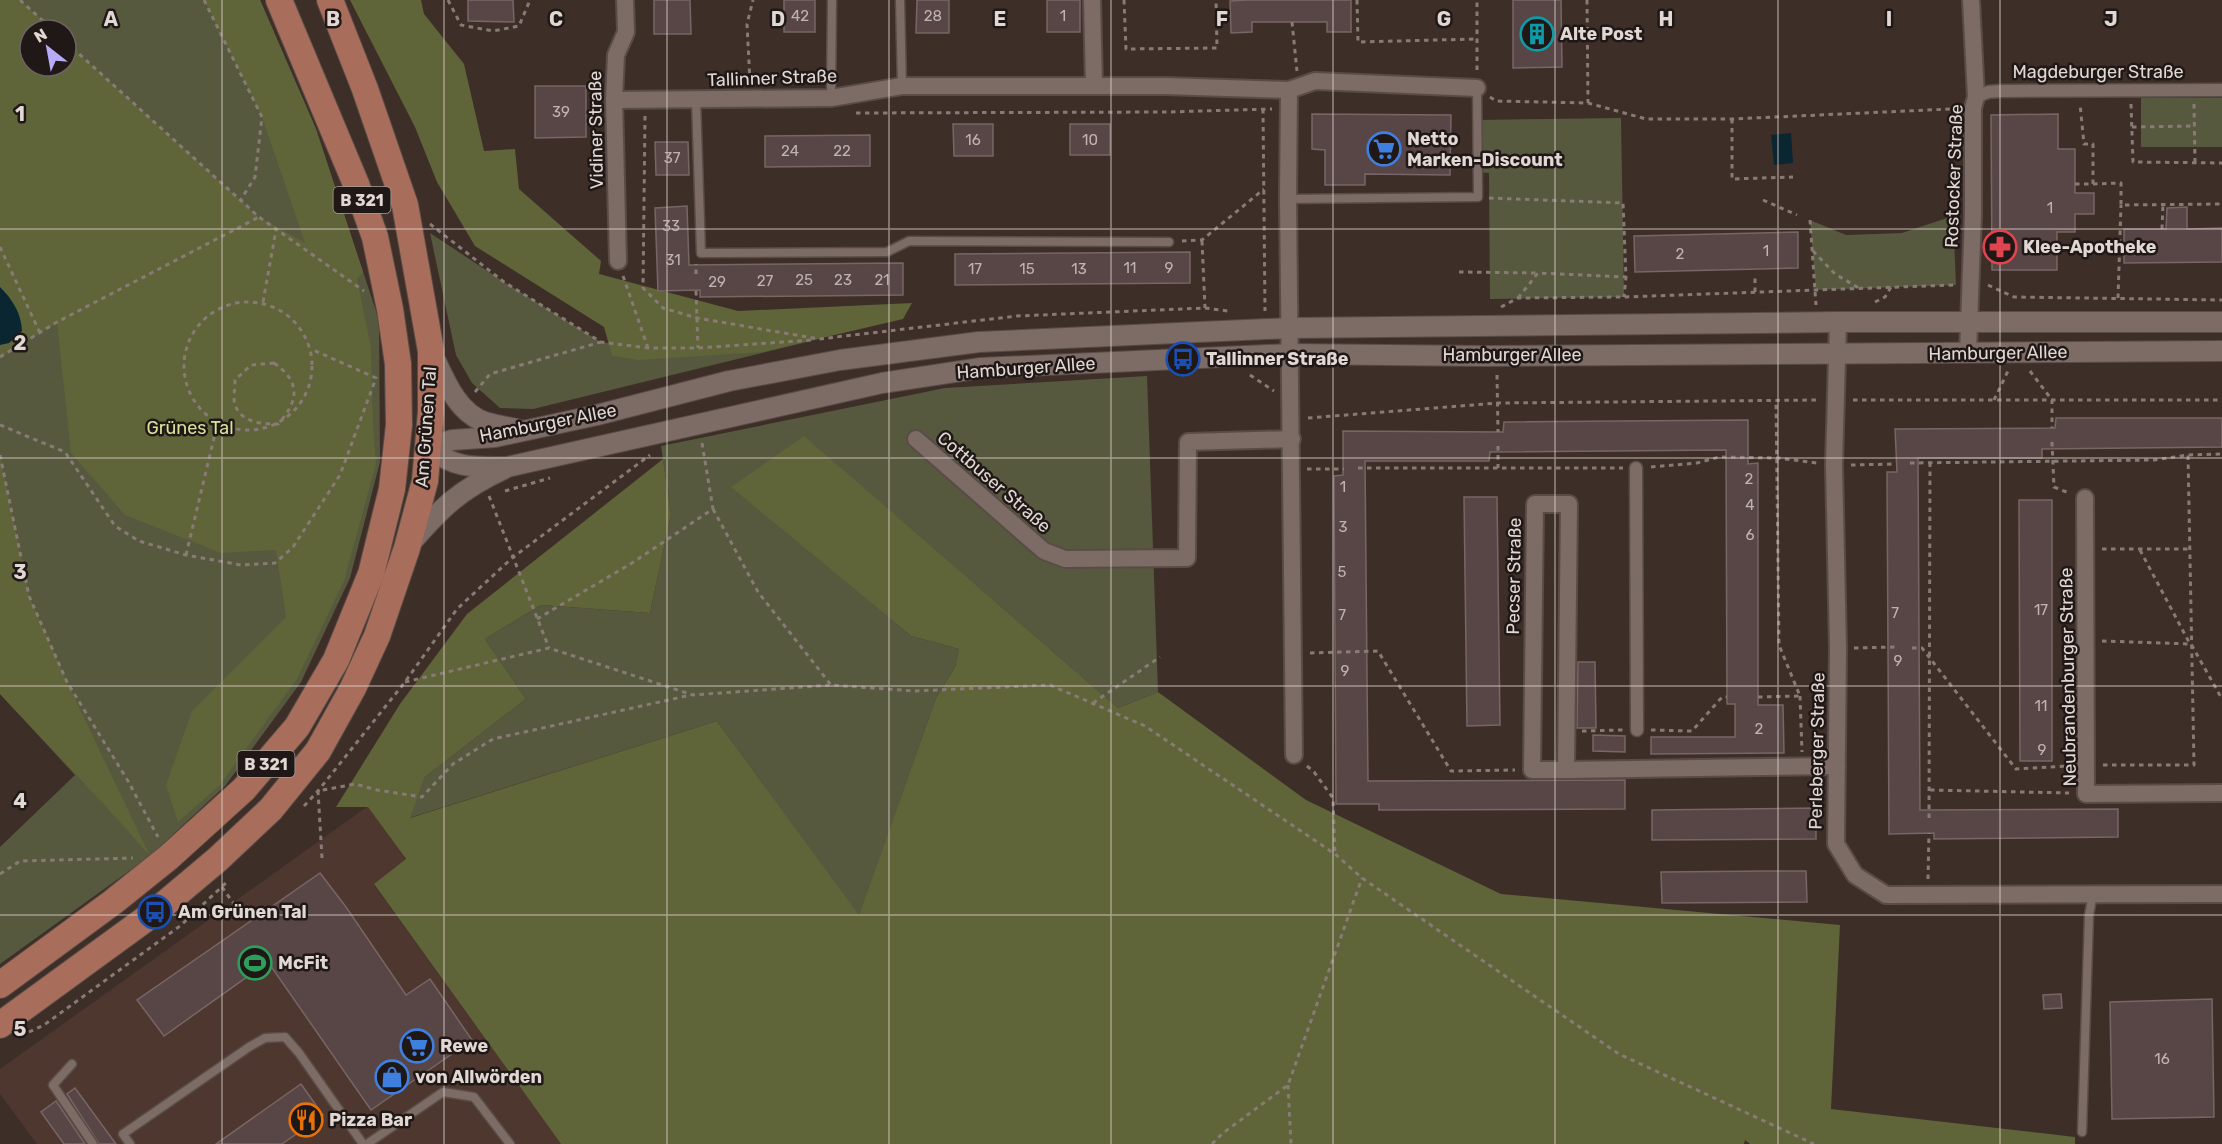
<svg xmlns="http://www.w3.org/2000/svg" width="2222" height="1144" viewBox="0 0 2222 1144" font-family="Rubik,sans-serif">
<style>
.built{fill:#4d372e}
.green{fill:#56593d;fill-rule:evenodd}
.forest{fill:#5f6439}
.water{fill:#0a2630}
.building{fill:#584646;stroke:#786565;stroke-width:1.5}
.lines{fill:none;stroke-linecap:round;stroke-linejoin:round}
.service-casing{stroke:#594c47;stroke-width:11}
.pedestrian-casing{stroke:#594c47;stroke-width:15}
.minor-casing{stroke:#594c47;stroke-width:20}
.tertiary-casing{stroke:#594c47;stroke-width:22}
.primary-casing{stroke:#594c47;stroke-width:28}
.path{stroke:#887b76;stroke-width:3;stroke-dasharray:4.5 4.5;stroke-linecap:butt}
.service{stroke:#7d6b65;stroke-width:8}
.pedestrian{stroke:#7d6b65;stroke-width:12}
.minor{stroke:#7d6b65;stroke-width:16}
.tertiary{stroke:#7d6b65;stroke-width:20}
.primary{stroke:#a96e5b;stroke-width:26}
.grid{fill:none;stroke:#e1d7d3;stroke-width:1.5;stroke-opacity:0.55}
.labels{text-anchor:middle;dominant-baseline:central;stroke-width:5;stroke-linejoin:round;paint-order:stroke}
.number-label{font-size:15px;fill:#bfb3b0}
.shield{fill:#1f1816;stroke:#a79e9a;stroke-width:1.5}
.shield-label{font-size:16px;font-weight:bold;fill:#e1d7d3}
.poi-label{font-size:18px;font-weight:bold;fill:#e1d7d3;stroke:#1f1816;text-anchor:start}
.street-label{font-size:18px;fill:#e1d7d3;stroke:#1f1816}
.park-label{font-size:18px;fill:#d8e199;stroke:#1f1816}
.grid-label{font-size:20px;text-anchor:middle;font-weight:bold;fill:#e1d7d3;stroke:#1f1816;stroke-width:5;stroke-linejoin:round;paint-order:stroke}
</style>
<rect width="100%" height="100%" fill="#3e2e28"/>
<polygon class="built" points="368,806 406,860 374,885 561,1144 37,1144 0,1094 0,1069"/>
<g class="green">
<path d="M0,0H260L316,129L379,320L380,462L350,578L301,682L225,786L150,856L0,964V847L75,775L0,694ZM30,30H66V66H30Z"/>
<rect x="2141" y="98" width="81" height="49"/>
<polygon points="1621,118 1624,297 1490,299 1489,173 1478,172 1477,120"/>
<polygon points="1953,216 1956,285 1816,290 1810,220 1846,235 1902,233"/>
<polygon points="430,233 504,282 601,342 648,348 819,339 533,409 500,408 472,383 456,355"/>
<polygon points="1147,376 1158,692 1118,708 804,437 732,487 911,636 959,649 955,667 936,698 859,916 717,721 409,818 425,777 526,699 485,639 541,605 650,613 671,514 661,446 945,388"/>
</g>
<g class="forest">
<polygon points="0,0 20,0 53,30 30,30 30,66 66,66 66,42 259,217 305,243 262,117 204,0 260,0 316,129 363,272 357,279 371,347 373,422 376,464 344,581 297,679 219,786 178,822 166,785 192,711 286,617 276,550 221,553 125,515 71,453 57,323 0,357"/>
<polygon points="350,0 421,0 424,14 464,64 484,151 515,149 519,189 601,261 599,274 738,311 912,303 903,319 762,352 639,360 612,356 604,327 475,246 437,182 415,127"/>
<polygon points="804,436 1118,708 1158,692 1306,800 1501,894 1840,925 1831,1109 2075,1137 2075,1144 1750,1144 1745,1140 1744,1144 561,1144 374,884 406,859 368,807 336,807 400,704 467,614 663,459 671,514 650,613 541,605 485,639 526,699 425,777 410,818 717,721 859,915 936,698 955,667 959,649 911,636 731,487"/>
<path d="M0,455L29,596L67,682L150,856C102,800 50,748 0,694Z"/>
</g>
<g class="water">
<polygon points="1791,133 1793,163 1774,165 1771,135"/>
<path d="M0,287C13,300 21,313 22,331L9,343L0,345Z"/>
</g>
<g class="building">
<polygon points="468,0 513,0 514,22 468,21"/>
<polygon points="654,0 690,0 691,34 654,34"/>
<rect x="784" y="0" width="31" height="32"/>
<polygon points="917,0 949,0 949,33 916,33"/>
<rect x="1047" y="0" width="33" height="32"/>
<polygon points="1248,0 1351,0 1351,32 1327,32 1327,22 1252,22 1252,32 1231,33 1230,1"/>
<polygon points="1513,0 1561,0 1562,67 1513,68"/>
<polygon points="535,86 586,86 586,137 535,138"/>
<polygon points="1312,114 1451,115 1450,175 1365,174 1365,185 1325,185 1325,150 1312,149"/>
<polygon points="2058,114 2058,149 2075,149 2075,193 2094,193 2094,214 2075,214 2075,232 2057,232 2057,270 1992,270 1991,115"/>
<polygon points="953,124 993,124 993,156 954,156"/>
<rect x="1070" y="124" width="40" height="31"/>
<polygon points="870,135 870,166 765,167 765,136"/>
<polygon points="655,142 688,142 689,175 656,175"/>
<polygon points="687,206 689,265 903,263 903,295 700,297 700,290 658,291 655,208"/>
<polygon points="2187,207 2187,229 2222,228 2222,262 2124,263 2124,229 2166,229 2167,208"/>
<polygon points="1798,232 1798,268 1635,272 1634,236"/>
<polygon points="1190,252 1190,283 955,285 955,254"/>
<polygon points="2056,418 2222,418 2222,447 2042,449 2042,458 1918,458 1920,810 2118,809 2118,837 1934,839 1934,833 1889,834 1887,472 1897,472 1895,429 2055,428"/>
<polygon points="1748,420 1748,464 1758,463 1758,705 1783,705 1784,753 1651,754 1651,737 1735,737 1735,704 1727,704 1726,450 1490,452 1489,461 1365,461 1368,781 1625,780 1625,809 1379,810 1379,804 1336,804 1334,476 1343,475 1343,431 1503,432 1504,422"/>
<polygon points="1464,497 1497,497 1500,725 1467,726"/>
<polygon points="2019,500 2052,500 2052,761 2020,761"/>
<polygon points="1578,662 1595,662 1596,728 1577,728"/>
<polygon points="1593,735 1625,736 1625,752 1593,751"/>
<polygon points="1816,808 1816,839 1652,840 1652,810"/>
<polygon points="1766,871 1806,871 1807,902 1662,903 1661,872"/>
<polygon points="320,873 346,907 406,995 430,979 472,1040 371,1110 268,962 164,1036 137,1000"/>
<polygon points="2061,994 2062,1008 2044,1009 2043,995"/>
<polygon points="2212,999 2214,1117 2112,1119 2110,1002"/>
<polygon points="301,1084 323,1115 282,1144 216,1144"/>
<polygon points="75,1088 116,1144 99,1144 67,1094"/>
<polygon points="56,1101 85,1144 64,1144 41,1112"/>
</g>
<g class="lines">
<g class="service-casing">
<g id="service">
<polyline points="900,0 902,86"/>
<polyline points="831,98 832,0"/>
<polyline points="696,100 701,253 887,252 909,241 1169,242"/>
<polyline points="1288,199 1478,197 1477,88"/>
<polyline points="72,1064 53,1085 93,1144"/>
<polyline points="2082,1132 2089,915 2093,894"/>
<polyline points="130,1144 123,1134 249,1047 265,1038 285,1037 299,1053 363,1144"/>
<polyline points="367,1144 443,1092 474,1097 510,1144"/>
</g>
</g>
<g class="pedestrian-casing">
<g id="pedestrian">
<polyline points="1976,97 1988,92 2000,91 2222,90"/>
<polyline points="1636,468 1637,730"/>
</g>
</g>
<g class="minor-casing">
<g id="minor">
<polyline points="1092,0 1094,86"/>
<polyline points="1289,90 1288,199 1294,755"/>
<polyline points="614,100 831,98 902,86 1165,86 1289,90 1315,81 1477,88"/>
<polyline points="618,261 614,99 616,55 626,32 625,0"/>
<polyline points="1838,322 1834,465 1838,648 1836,844 1855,875 1886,895 2222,894"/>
<polyline points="1968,353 1973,215 1973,108 1976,97 1971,0"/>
<polyline points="916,439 1044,551 1065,559 1187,558 1188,442 1292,439"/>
<polyline points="2085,498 2086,794 2222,793"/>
<polyline points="1566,770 1569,504 1535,504 1532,770 1566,770 1837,766"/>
</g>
</g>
<g class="tertiary-casing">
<g id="tertiary">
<path d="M433,355C444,378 457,413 485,422C495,425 507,427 517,429"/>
<path d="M428,448C457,469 472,467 507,467L882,383L981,368L1291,354L1485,356L2222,351"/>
<polyline points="428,448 452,440 495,437 597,415 729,381 840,360 979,342 1290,328 1838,322 2222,322"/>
<path d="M409,545C441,508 459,490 504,469"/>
</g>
</g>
<g class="primary-casing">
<g id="primary">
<polyline points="0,985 113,902 169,857 244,789 297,727 336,660 371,574 392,489 399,425 398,364 390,309 375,237 356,184 279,0"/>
<polyline points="0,1025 155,912 218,859 271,809 318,751 353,688 377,636 407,548 425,481 431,412 431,351 405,205 365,89 330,0"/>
</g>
</g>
<g class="path">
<polyline points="20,0 53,30"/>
<polyline points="204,0 262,117 255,177 240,201"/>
<polyline points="448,0 461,25 493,31 519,26 530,0"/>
<polyline points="1124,0 1126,49 1217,48 1216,0"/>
<polyline points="1357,0 1358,42 1476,39"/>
<polyline points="1587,0 1588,103"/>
<polyline points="1292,22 1297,71"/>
<polyline points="66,42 259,217 364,291"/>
<polyline points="1477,70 1477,0"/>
<polyline points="750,82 747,24 753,0"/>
<polyline points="1490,97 1496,101 1588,103 1646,119 1732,119 1950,109 1956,106"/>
<polyline points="2131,104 2133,162 2222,163"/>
<polyline points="2194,104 2195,163"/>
<polyline points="1263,109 1265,311"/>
<polyline points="856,113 1167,112 1272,109"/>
<polyline points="645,116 643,288 663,308 697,318 819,339 1017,316 1205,308 1228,311"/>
<polyline points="1732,119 1732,179 1793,177"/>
<polyline points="2132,127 2194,126"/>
<polyline points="2075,184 2093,184 2093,144 2084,144 2080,104"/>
<polyline points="2093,184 2121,183 2121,205 2222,204"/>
<polyline points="1489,198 1623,203 1626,277 1624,297"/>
<polyline points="1763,200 1797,215"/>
<polyline points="1810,220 1816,305"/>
<polyline points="430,224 504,282 601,342 648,348 698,348 812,340"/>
<polyline points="2162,229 2163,204"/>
<polyline points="1182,241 1202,240 1264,189"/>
<polyline points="1202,241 1205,308"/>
<polyline points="0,247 40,333"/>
<polyline points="1813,251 1835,274 1859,288"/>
<polyline points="1459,272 1538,273"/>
<polyline points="696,274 696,264"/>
<polyline points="623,276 648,348"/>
<polyline points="1988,285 2014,297 2222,300"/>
<polyline points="696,291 698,348"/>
<polyline points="1755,292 1755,275"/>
<polyline points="1518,298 1538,273 1626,277"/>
<polyline points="2118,298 2121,205"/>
<circle cx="248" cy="366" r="64"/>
<polyline points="263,302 276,230"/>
<polyline points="1875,302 1885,297 1891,287"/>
<polyline points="1501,307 1518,298 1624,297 1954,285"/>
<polyline points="0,357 57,322 259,217"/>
<path d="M274,363C301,382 299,401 278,424C262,424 242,423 235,405C233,399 235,387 235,380L251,365Z"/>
<polyline points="2030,371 2052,400 2052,428"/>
<polyline points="1250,375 1274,391"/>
<polyline points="1497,375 1498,432"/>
<polyline points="475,392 490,374 601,342"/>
<polyline points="1853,400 2222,400"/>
<polyline points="1994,400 2008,371"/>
<polyline points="1308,418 1498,403 1820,400"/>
<polyline points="0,425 65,452 115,526 139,541 186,555 241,565 275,563 293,547 340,475 376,378 311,349"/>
<polyline points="2052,442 2054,487 2069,493"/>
<polyline points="1498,446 1498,468"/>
<polyline points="0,455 29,596 67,682 128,781 158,837"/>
<polyline points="1910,463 2154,460 2188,455 2222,454"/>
<polyline points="1851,465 1896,464"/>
<polyline points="1651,467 1697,463 1719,457 1778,458 1817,463"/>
<polyline points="1358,468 1623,468"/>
<polyline points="1307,469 1344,469"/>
<polyline points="505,491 550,478"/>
<polyline points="489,496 549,648"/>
<polyline points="713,509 758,592 831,685"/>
<polyline points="2102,549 2189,549"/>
<polyline points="2140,550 2190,644"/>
<polyline points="186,555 218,421"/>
<polyline points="537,619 632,563 713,509 702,443"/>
<polyline points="2102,641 2191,644 2222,699"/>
<polyline points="1854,648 1897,647"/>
<polyline points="1912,648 1922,648 2016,769 2070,766"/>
<polyline points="1310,653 1378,651 1451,771 1515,770"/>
<polyline points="405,682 549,648 693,695 831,685 914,691 1050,685 1145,726 1335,854 1362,878 1619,1054 1814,1144"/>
<polyline points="1800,696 1802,752"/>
<polyline points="1758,697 1800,696 1779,645 1776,401"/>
<polyline points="1093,703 1160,657"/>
<polyline points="1651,730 1692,731 1722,697 1727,697"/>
<polyline points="1582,731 1623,730"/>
<polyline points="2103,765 2194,765 2188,455"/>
<polyline points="1307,766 1314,772 1333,798 1335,854"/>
<polyline points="1930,790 2069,793"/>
<polyline points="304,806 318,791 405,682 457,609 512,558 650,455"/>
<polyline points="1929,818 1930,463"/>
<polyline points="322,858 318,791 355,784 377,790 422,797 453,764 493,739 691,695"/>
<polyline points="0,874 20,861 133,858"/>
<polyline points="1928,879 1929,833"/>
<polyline points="222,887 241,914"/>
<polyline points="29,1032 44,1025 180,926 229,880"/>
<polyline points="1288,1085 1291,1144"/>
<polyline points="1212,1144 1223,1133 1288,1085 1362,878"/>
</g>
<use href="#service" class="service"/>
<use href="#pedestrian" class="pedestrian"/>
<use href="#minor" class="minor"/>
<use href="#tertiary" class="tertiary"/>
<use href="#primary" class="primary"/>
</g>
<path class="grid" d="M222,0V1144M444,0V1144M667,0V1144M889,0V1144M1111,0V1144M1333,0V1144M1555,0V1144M1778,0V1144M2000,0V1144M0,229H2222M0,458H2222M0,686H2222M0,915H2222"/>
<defs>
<g id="building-ring" transform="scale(1.725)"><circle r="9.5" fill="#1f1816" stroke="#0f9aa8" stroke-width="1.5"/><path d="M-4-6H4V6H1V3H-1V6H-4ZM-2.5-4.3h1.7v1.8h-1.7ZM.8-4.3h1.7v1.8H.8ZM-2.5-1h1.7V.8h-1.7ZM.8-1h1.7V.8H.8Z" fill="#0f9aa8"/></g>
<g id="supermarket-ring" transform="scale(1.725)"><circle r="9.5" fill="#1f1816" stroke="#3f7fe0" stroke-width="1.5"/><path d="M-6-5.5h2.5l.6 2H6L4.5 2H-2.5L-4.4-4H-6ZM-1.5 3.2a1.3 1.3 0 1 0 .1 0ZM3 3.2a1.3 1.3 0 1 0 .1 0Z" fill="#3f7fe0"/></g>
<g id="pharmacy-ring" transform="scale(1.725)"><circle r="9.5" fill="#1f1816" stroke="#e0444e" stroke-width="1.5"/><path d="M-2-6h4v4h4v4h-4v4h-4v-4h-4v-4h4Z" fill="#e0444e"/></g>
<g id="bus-ring" transform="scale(1.725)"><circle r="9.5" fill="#1f1816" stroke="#1a4fb4" stroke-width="1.5"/><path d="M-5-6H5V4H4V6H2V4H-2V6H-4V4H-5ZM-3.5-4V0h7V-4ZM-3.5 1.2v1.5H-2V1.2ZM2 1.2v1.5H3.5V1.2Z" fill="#1a4fb4"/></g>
<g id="stadium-ring" transform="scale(1.725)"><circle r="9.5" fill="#1f1816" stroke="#2e9e5b" stroke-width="1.5"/><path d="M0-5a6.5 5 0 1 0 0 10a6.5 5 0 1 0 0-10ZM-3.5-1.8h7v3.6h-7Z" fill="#2e9e5b"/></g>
<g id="shop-ring" transform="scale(1.725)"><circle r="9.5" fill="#1f1816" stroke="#3f7fe0" stroke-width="1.5"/><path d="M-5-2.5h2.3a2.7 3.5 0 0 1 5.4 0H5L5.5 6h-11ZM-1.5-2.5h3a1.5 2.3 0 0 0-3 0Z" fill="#3f7fe0"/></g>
<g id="restaurant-ring" transform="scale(1.725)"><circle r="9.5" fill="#1f1816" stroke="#e8710a" stroke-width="1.5"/><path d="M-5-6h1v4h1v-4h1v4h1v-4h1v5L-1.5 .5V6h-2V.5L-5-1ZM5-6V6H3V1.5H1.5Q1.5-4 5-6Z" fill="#e8710a"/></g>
</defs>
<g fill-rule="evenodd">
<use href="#building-ring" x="1537" y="34"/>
<use href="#supermarket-ring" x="1384" y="149"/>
<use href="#pharmacy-ring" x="2000" y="247"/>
<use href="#bus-ring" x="1183" y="359"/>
<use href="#bus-ring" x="155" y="912"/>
<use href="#stadium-ring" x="255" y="963"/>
<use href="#supermarket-ring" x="417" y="1046"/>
<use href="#shop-ring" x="392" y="1077"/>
<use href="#restaurant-ring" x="306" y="1120"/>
</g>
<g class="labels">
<g class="number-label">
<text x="800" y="16">42</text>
<text x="933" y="16">28</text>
<text x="1063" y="16">1</text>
<text x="561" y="112">39</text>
<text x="973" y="140">16</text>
<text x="1090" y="140">10</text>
<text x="790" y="151">24</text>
<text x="842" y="151">22</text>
<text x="672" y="158">37</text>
<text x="2050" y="208">1</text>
<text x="671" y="226">33</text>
<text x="1766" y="251">1</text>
<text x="1680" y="254">2</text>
<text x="673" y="260">31</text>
<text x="1130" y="268">11</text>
<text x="1169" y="268">9</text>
<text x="975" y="269">17</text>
<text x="1027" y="269">15</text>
<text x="1079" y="269">13</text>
<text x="804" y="280">25</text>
<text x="843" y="280">23</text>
<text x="882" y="280">21</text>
<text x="765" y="281">27</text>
<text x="717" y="282">29</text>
<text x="1749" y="479">2</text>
<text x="1343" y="487">1</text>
<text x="1750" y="505">4</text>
<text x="1343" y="527">3</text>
<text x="1750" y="535">6</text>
<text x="1342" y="572">5</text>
<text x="2041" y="610">17</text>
<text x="1895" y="613">7</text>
<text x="1342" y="615">7</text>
<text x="1898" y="661">9</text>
<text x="1345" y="671">9</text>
<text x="2041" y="706">11</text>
<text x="1759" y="729">2</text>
<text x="2042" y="750">9</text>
<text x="2162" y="1059">16</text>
</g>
<g class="shield">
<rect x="333.5" y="187" width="57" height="26" rx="4.5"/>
<rect x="237.5" y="751" width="57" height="26" rx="4.5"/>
</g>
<g class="shield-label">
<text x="362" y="200">B 321</text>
<text x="266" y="764">B 321</text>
</g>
<g class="poi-label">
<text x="1560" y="34">Alte Post</text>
<text x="1407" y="139">Netto<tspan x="1407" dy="21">Marken-Discount</tspan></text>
<text x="2023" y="247">Klee-Apotheke</text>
<text x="1206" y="359">Tallinner Straße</text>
<text x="178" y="912">Am Grünen Tal</text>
<text x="278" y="963">McFit</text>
<text x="440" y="1046">Rewe</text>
<text x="415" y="1077">von Allwörden</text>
<text x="329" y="1120">Pizza Bar</text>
</g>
<g class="street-label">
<text x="2098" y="72">Magdeburger Straße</text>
<text transform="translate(772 78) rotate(-2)">Tallinner Straße</text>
<text transform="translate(596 130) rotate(-91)">Vidiner Straße</text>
<text transform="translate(1954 176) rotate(-88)">Rostocker Straße</text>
<text transform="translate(1998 353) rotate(-1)">Hamburger Allee</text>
<text x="1512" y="355">Hamburger Allee</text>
<text transform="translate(1026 368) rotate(-4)">Hamburger Allee</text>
<text transform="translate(548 423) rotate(-11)">Hamburger Allee</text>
<text transform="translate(426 427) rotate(-86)">Am Grünen Tal</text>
<text transform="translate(994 482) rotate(41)">Cottbuser Straße</text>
<text transform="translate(1514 576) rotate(-89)">Pecser Straße</text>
<text transform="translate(2068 677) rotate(-91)">Neubrandenburger Straße</text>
<text transform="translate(1817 751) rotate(-89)">Perleberger Straße</text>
</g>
<g class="park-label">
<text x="190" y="428">Grünes Tal</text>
</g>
</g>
<g class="grid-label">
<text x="111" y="26">A</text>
<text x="333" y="26">B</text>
<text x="556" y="26">C</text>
<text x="778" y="26">D</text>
<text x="1000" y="26">E</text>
<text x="1222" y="26">F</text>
<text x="1444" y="26">G</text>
<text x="1666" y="26">H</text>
<text x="1889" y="26">I</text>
<text x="2111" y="26">J</text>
<text x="20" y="121">1</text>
<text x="20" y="350">2</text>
<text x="20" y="579">3</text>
<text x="20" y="808">4</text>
<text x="20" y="1036">5</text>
</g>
<g transform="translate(48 48) rotate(329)"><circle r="28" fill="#1f1816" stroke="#6d6462" stroke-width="1.5"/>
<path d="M0-4.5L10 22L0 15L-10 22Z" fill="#b7abf8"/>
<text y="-9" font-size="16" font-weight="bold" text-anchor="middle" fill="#e1d7d3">N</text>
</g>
</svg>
